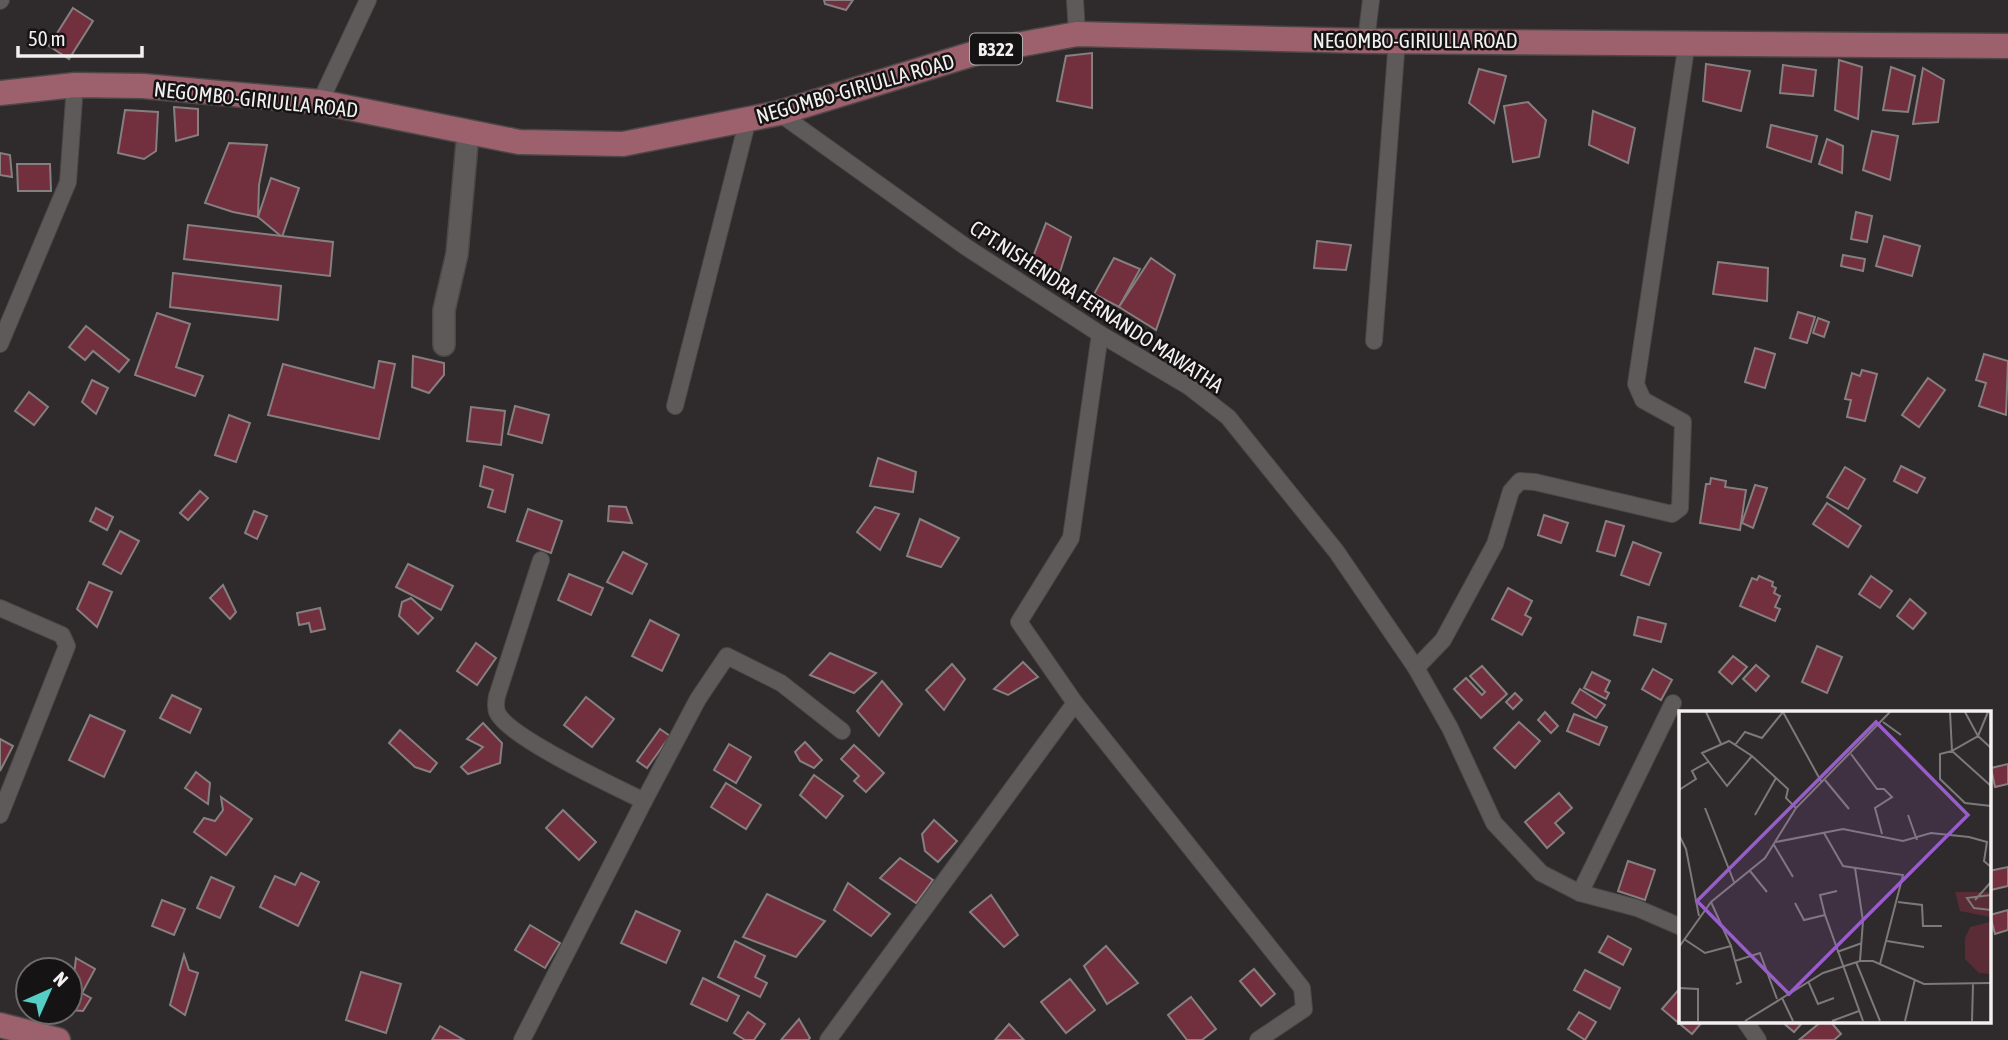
<svg xmlns="http://www.w3.org/2000/svg" width="2008" height="1040" viewBox="0 0 2008 1040" font-family="'Asap Condensed',sans-serif">
<style>
.building{fill:#722f3e;stroke:#857f80;stroke-width:2}
.lines{fill:none;stroke-linecap:round;stroke-linejoin:round}
.street-casing{stroke:#4c4848;stroke-width:18}
.secondary-casing{stroke:#4c4848;stroke-width:24}
.primary-casing{stroke:#4c4848;stroke-width:27}
.street{stroke:#5f5a5a;stroke-width:16}
.secondary{stroke:#5f5a5a;stroke-width:21}
.primary{stroke:#9c616c;stroke-width:24}
.labels{text-anchor:middle;dominant-baseline:central;stroke-width:5;stroke-linejoin:round;paint-order:stroke}
.shield{fill:#151314;stroke:#b0aeae;stroke-width:2}
.shield-label{font-size:19px;font-weight:bold;fill:#f3f0f0}
.street-label{font-size:21px;fill:#f3f0f0;stroke:#151314}
.inset-road{fill:none;stroke:#7d797a;stroke-width:2}
.view{fill:#995dcb;fill-opacity:0.15;stroke:#995dcb;stroke-width:3.5}
.inset-edge{fill:none;stroke:#f3f0f0;stroke-width:3.5}
</style>
<rect width="100%" height="100%" fill="#2f2a2b"/>
<g class="building">
<polygon points="824,0 853,0 846,10 825,4"/>
<polygon points="73,8 93,21 69,59 49,46"/>
<polygon points="1092,53 1092,108 1057,101 1066,56"/>
<polygon points="1839,60 1862,67 1858,119 1835,110"/>
<polygon points="1706,64 1750,71 1741,111 1703,101"/>
<polygon points="1783,65 1816,70 1813,96 1780,93"/>
<polygon points="1891,67 1915,76 1908,112 1883,110"/>
<polygon points="1923,68 1944,80 1938,122 1913,124"/>
<polygon points="1479,69 1506,76 1494,123 1469,103"/>
<polygon points="1528,102 1546,120 1539,157 1513,162 1504,106"/>
<polygon points="174,107 198,109 198,135 176,141"/>
<polygon points="125,110 158,112 156,151 144,159 118,153"/>
<polygon points="1593,111 1635,128 1628,163 1589,145"/>
<polygon points="1771,125 1817,136 1811,162 1767,147"/>
<polygon points="1872,131 1898,136 1890,180 1863,170"/>
<polygon points="1827,139 1843,146 1842,173 1819,164"/>
<polygon points="229,143 267,145 259,185 258,217 233,212 205,203"/>
<polygon points="0,153 10,155 12,177 0,175"/>
<polygon points="17,164 50,164 51,191 18,191"/>
<polygon points="271,178 299,188 282,237 258,217"/>
<polygon points="1856,212 1872,216 1867,242 1851,239"/>
<polygon points="1046,223 1071,237 1060,272 1033,257"/>
<polygon points="188,225 333,242 330,276 184,259"/>
<polygon points="1884,236 1920,246 1912,276 1876,266"/>
<polygon points="1317,241 1351,245 1346,270 1314,268"/>
<polygon points="1843,255 1865,259 1863,271 1841,266"/>
<polygon points="1114,258 1140,269 1119,307 1094,294"/>
<polygon points="1151,258 1175,275 1156,330 1119,307"/>
<polygon points="1718,262 1768,268 1767,301 1713,294"/>
<polygon points="173,273 281,286 278,320 170,307"/>
<polygon points="1798,312 1815,317 1807,343 1790,338"/>
<polygon points="157,313 190,324 176,367 203,376 195,396 135,375"/>
<polygon points="1818,318 1829,322 1824,337 1813,333"/>
<polygon points="86,326 129,360 119,372 93,351 85,360 69,347"/>
<polygon points="1755,348 1775,354 1765,388 1745,382"/>
<polygon points="1984,354 2008,361 2006,415 1979,406 1986,383 1976,380"/>
<polygon points="413,356 444,363 444,375 429,393 412,387"/>
<polygon points="379,361 395,364 379,439 268,415 283,364 374,388"/>
<polygon points="1862,370 1877,374 1865,421 1847,417 1851,400 1845,399 1852,373 1860,376"/>
<polygon points="1928,378 1945,390 1919,427 1902,415"/>
<polygon points="92,380 108,388 96,414 82,402"/>
<polygon points="29,392 48,407 34,425 15,411"/>
<polygon points="515,406 549,415 542,443 508,434"/>
<polygon points="471,407 505,411 501,445 467,441"/>
<polygon points="229,415 250,423 236,462 215,455"/>
<polygon points="878,458 916,472 913,492 870,486"/>
<polygon points="484,466 513,475 505,512 488,507 493,490 480,486"/>
<polygon points="1901,466 1925,478 1917,493 1894,481"/>
<polygon points="1845,467 1865,479 1848,509 1827,497"/>
<polygon points="1711,478 1726,481 1725,487 1746,490 1740,530 1700,523 1706,484 1710,484"/>
<polygon points="1755,485 1767,488 1753,528 1742,523"/>
<polygon points="200,491 208,498 188,520 180,513"/>
<polygon points="1827,503 1861,526 1848,547 1813,524"/>
<polygon points="609,506 626,507 632,523 608,521"/>
<polygon points="875,507 899,514 880,550 857,532"/>
<polygon points="96,508 113,517 107,530 90,521"/>
<polygon points="528,509 562,521 551,553 517,541"/>
<polygon points="254,511 267,516 257,539 245,533"/>
<polygon points="1544,515 1568,523 1561,543 1538,535"/>
<polygon points="920,519 959,538 941,567 907,556"/>
<polygon points="1606,521 1624,526 1615,556 1597,551"/>
<polygon points="120,531 139,541 121,574 103,564"/>
<polygon points="1633,542 1661,553 1649,585 1621,575"/>
<polygon points="623,552 647,564 632,594 607,582"/>
<polygon points="408,564 453,586 441,610 396,587"/>
<polygon points="569,574 603,588 591,615 558,600"/>
<polygon points="1759,576 1773,582 1772,586 1776,588 1774,593 1780,596 1775,607 1780,609 1775,621 1740,606 1752,578 1757,580"/>
<polygon points="1871,576 1892,591 1880,608 1859,594"/>
<polygon points="89,582 112,592 97,627 77,609"/>
<polygon points="223,585 236,612 230,619 210,598"/>
<polygon points="1508,588 1532,601 1525,615 1531,618 1522,635 1492,619"/>
<polygon points="411,598 433,618 418,634 399,616 402,602"/>
<polygon points="1910,599 1926,613 1913,629 1897,616"/>
<polygon points="320,608 325,629 311,632 309,623 299,625 297,613"/>
<polygon points="1638,617 1666,624 1661,642 1634,635"/>
<polygon points="650,620 679,635 662,671 632,656"/>
<polygon points="476,643 496,658 477,685 457,671"/>
<polygon points="1817,646 1842,657 1827,693 1802,682"/>
<polygon points="830,653 876,673 854,693 810,675"/>
<polygon points="1733,656 1747,667 1732,684 1719,672"/>
<polygon points="1023,662 1038,677 1008,695 994,689"/>
<polygon points="952,664 965,679 944,710 926,690"/>
<polygon points="1756,665 1769,676 1756,691 1743,679"/>
<polygon points="1482,666 1507,694 1481,718 1454,689 1466,678 1482,695 1485,692 1470,676"/>
<polygon points="1653,669 1672,680 1661,700 1642,689"/>
<polygon points="1592,672 1610,681 1605,691 1609,693 1606,699 1584,688"/>
<polygon points="882,681 902,704 879,736 857,711"/>
<polygon points="1580,689 1605,705 1596,718 1572,703"/>
<polygon points="1515,693 1522,700 1513,709 1506,702"/>
<polygon points="172,695 201,709 190,733 160,718"/>
<polygon points="586,697 614,719 592,747 564,725"/>
<polygon points="1545,712 1558,726 1551,733 1538,720"/>
<polygon points="1574,714 1607,727 1599,745 1567,731"/>
<polygon points="90,715 125,731 104,777 69,760"/>
<polygon points="1519,722 1540,741 1515,768 1494,748"/>
<polygon points="483,723 502,743 500,763 468,774 461,767 483,747 467,739"/>
<polygon points="660,729 670,736 647,768 637,761"/>
<polygon points="400,730 437,763 430,772 415,767 389,743"/>
<polygon points="0,739 13,746 0,771"/>
<polygon points="805,742 822,760 814,768 800,761 795,752"/>
<polygon points="729,744 751,757 736,783 714,770"/>
<polygon points="854,745 884,773 866,792 854,781 859,776 841,759"/>
<polygon points="2008,764 2008,784 1995,787 1991,768"/>
<polygon points="196,772 210,783 208,804 185,788"/>
<polygon points="814,775 843,796 826,818 800,795"/>
<polygon points="726,783 761,805 746,829 711,807"/>
<polygon points="1559,793 1572,808 1555,823 1564,833 1547,848 1525,822"/>
<polygon points="221,797 252,819 226,855 194,832 204,818 215,821 223,810"/>
<polygon points="563,810 596,842 579,860 546,828"/>
<polygon points="934,820 957,841 938,862 925,851 922,834"/>
<polygon points="900,858 933,880 916,903 880,878"/>
<polygon points="1628,861 1655,870 1645,900 1618,891"/>
<polygon points="2008,867 2008,886 1991,890 1989,871"/>
<polygon points="301,873 319,882 298,926 260,907 275,876 295,885"/>
<polygon points="211,877 234,887 220,918 197,908"/>
<polygon points="848,883 890,914 871,936 834,910"/>
<polygon points="767,894 825,921 796,957 743,937"/>
<polygon points="991,895 1018,935 1004,947 970,912"/>
<polygon points="162,900 185,909 174,935 152,926"/>
<polygon points="2008,910 2008,930 1995,934 1990,915"/>
<polygon points="636,911 680,931 666,963 621,943"/>
<polygon points="530,925 560,943 545,968 515,950"/>
<polygon points="1608,936 1631,949 1623,965 1599,952"/>
<polygon points="735,941 765,956 755,977 767,983 760,997 718,977"/>
<polygon points="1106,946 1138,983 1107,1004 1084,966"/>
<polygon points="184,955 189,970 198,973 185,1015 170,1005"/>
<polygon points="76,958 95,969 82,993 91,998 83,1011 70,1010"/>
<polygon points="1254,969 1275,994 1261,1006 1240,981"/>
<polygon points="1585,970 1620,988 1610,1009 1574,990"/>
<polygon points="361,972 401,984 386,1033 346,1020"/>
<polygon points="703,978 739,996 727,1021 691,1004"/>
<polygon points="1070,979 1095,1010 1066,1033 1041,1002"/>
<polygon points="1681,987 1681,1021 1703,1021 1692,1034 1662,1009"/>
<polygon points="1191,997 1216,1029 1202,1040 1187,1040 1168,1015"/>
<polygon points="748,1012 765,1024 754,1040 745,1040 734,1033"/>
<polygon points="1579,1012 1596,1022 1585,1040 1568,1029"/>
<polygon points="799,1019 810,1038 808,1040 781,1040"/>
<polygon points="1781,1021 1804,1021 1794,1032"/>
<polygon points="1822,1021 1830,1021 1841,1034 1834,1040 1799,1040"/>
<polygon points="1009,1024 1024,1040 995,1040"/>
<polygon points="440,1026 464,1040 432,1040"/>
</g>
<g class="lines">
<g class="street-casing">
<g id="street">
<polyline points="1075,0 1077,34"/>
<polyline points="0,1 1,0"/>
<polyline points="1366,41 1371,0"/>
<polyline points="320,102 368,0"/>
<polyline points="779,113 966,247 1100,334 1188,386 1228,417 1336,551 1416,668 1450,728 1494,823 1541,873 1580,893 1637,908 1681,927"/>
<polyline points="1100,334 1071,538 1019,622 1075,703 1302,988 1304,1009 1258,1040"/>
<polyline points="1374,341 1397,40"/>
<polyline points="0,344 68,182 75,85"/>
<polyline points="675,406 748,119"/>
<polyline points="0,608 62,635 67,646 0,815"/>
<polyline points="1416,668 1443,640 1495,544 1511,491 1520,481 1535,482 1672,514 1680,508 1683,422 1643,400 1636,384 1687,42"/>
<polyline points="644,801 698,699 727,656 781,683 842,731"/>
<polyline points="1580,893 1673,703"/>
<polyline points="1745,1021 1758,1040"/>
<path d="M522,1040L644,801C616,787 507,737 497,712C495,706 496,701 497,696L541,560"/>
<polyline points="828,1040 1075,703"/>
</g>
</g>
<g class="secondary-casing">
<polyline id="secondary" points="444,345 444,310 457,254 468,132"/>
</g>
<g class="primary-casing">
<g id="primary">
<polyline points="0,93 75,85 143,86 320,102 519,142 623,144 779,113 979,52 1077,34 1366,41 2008,46"/>
<polyline points="0,1025 58,1040"/>
</g>
</g>
<use href="#street" class="street"/>
<use href="#secondary" class="secondary"/>
<use href="#primary" class="primary"/>
</g>
<g class="labels">
<rect class="shield" x="970" y="33.5" width="52" height="31" rx="5"/>
<g class="shield-label">
<text x="996" y="49">B322</text>
</g>
<g class="street-label">
<text x="1415" y="40">NEGOMBO-GIRIULLA ROAD</text>
<text transform="translate(855 88) rotate(-16)">NEGOMBO-GIRIULLA ROAD</text>
<text transform="translate(256 99) rotate(6)">NEGOMBO-GIRIULLA ROAD</text>
<text transform="translate(1097 306) rotate(33)">CPT.NISHENDRA FERNANDO MAWATHA</text>
</g>
</g>
<g transform="translate(1679 711)">
<rect width="312" height="312" fill="#2f2a2b"/>
<path d="M276,181H311V206L281,200ZM311,211V263L300,262L286,248V227L291,216Z" fill="#5a2d36"/>
<path class="inset-road" d="M27,1L42,33M104,1L143,72M271,1L273,40L261,43V68L286,92L312,95M286,1L299,25L273,40L312,75M309,1L299,25L312,37M204,11L222,24M56,34L66,21L83,27L104,1M172,43L198,78H205L213,86L196,97L203,123M73,45L48,75L23,42L50,30L73,45L109,78L107,87L117,97M146,69L170,98M0,79L17,68L13,60L29,51M26,97L55,171M76,104L97,67M229,104L238,129M145,122L164,155L224,164L201,253M0,124L7,138L20,205M97,131L164,118L224,130L252,122L290,126L308,131L305,150L312,156M95,134L114,166M176,157L184,210L181,250M71,160L88,181M312,184L288,187L295,197L312,199M296,189L312,171M32,191L52,235M219,191L243,194L244,215H263M116,192L125,209L146,204L184,310M146,204L141,184L158,180M5,228L26,242L52,235L56,250L81,242L98,288M208,230L245,236M0,236L32,191L86,147L117,97L211,1M158,241L183,232M56,250L62,271L57,273M177,251L201,310M129,270L139,293L155,287M0,277L19,278V310M103,287L114,310M66,310L144,262L181,250H194L245,273L312,272M153,310L180,300M226,310L236,268M293,310L294,273"/>
<path class="view" d="M197,11L289,104L110,283L18,190Z"/>
<rect width="312" height="312" class="inset-edge"/>
</g>
<g transform="translate(49 991) rotate(45)"><circle r="33" fill="#151314" stroke="#6e6b6c" stroke-width="2"/>
<path d="M0-5L12 26L0 18L-12 26Z" fill="#55cec5"/>
<text y="-10" font-size="19" font-weight="bold" text-anchor="middle" fill="#f3f0f0">N</text>
</g>
<path d="M18 46v10h124v-10" fill="none" stroke="#f3f0f0" stroke-width="3.5"/>
<text x="28" y="46" font-size="21" fill="#f3f0f0" stroke="#151314" stroke-width="5" paint-order="stroke">50 m</text>
</svg>
